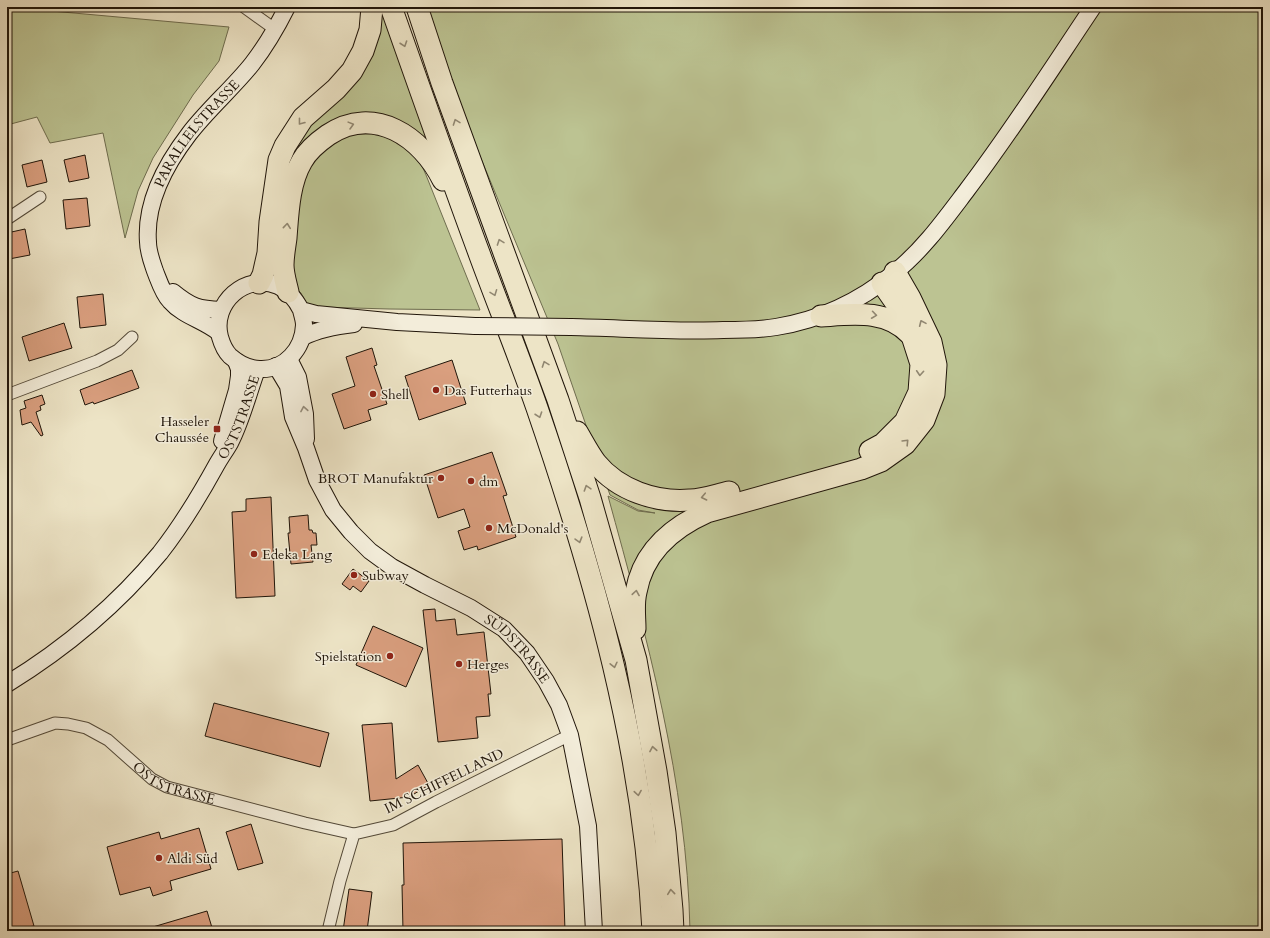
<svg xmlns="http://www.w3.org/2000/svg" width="1270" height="938" viewBox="0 0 1270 938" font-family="Cardo,serif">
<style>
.green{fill:#bcc392;stroke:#6e6c4e}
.building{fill:#da9f7f;stroke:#201509}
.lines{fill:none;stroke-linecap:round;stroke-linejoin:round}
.street-casing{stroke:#534938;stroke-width:13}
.secondary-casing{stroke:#201509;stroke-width:18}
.highway-casing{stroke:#201509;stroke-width:23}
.street{stroke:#f3edda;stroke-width:11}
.secondary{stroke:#f3edda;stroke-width:16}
.highway{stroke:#ede4c6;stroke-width:21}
.secondary-bridge-casing{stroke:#201509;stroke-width:18;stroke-linecap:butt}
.secondary-bridge{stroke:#f3edda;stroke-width:16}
.oneway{stroke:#918771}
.oneway2{stroke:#948c7c}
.poi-dot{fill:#8f2418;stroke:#f3edda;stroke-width:1.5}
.labels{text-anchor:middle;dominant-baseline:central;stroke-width:3;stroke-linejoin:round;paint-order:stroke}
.street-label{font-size:14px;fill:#201509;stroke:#f3edda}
.poi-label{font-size:14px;fill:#201509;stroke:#f3edda;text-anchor:start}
</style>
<rect width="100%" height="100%" fill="#ede4c6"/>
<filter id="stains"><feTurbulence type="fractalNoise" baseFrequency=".005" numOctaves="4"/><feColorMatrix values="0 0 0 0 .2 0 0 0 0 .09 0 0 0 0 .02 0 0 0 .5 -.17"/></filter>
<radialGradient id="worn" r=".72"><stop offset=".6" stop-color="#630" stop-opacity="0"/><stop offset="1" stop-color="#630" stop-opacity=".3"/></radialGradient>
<g class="green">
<polygon points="7,7 229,27 219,61 193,95 153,158 138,191 125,238 103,133 50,143 37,117 7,125"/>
<path d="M428,7H1263V931H690C687,782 647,638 608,496L638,511L655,513L638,510L610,495L558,344L460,108Z"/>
<polygon points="386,13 426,137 419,138 357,116 284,167 379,15"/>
<polygon points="345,134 371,134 390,137 406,147 419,159 426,175 480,310 389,309 320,307 306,303 301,293 293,285 288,263 301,176 311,160"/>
</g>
<g class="building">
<polygon points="85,155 89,178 69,182 64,160"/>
<polygon points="42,160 47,182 27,187 22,165"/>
<polygon points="87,198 90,226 66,229 63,200"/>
<polygon points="25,229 30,255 9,259 7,249 7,233"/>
<polygon points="103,294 106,325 80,328 77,297"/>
<polygon points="64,323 72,348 29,361 22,337"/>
<polygon points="372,348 377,365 374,366 387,404 368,410 371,420 344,429 332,394 355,386 346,357"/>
<polygon points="452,360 466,404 419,420 405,376"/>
<polygon points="132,370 139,388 94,404 93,402 85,405 80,390"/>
<polygon points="42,395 45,404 40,406 41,410 36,412 43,435 41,436 31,422 22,425 20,410 26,408 24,401"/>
<polygon points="492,452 507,495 503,496 516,537 478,550 477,546 464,550 458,531 470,527 464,509 438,518 424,475"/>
<polygon points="271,497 275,596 236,598 232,512 246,511 246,499"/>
<polygon points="308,515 309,530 312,530 313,533 316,533 317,545 311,545 313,562 291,564 288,533 290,533 289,517"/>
<polygon points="353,569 369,581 361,592 353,586 350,590 342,584"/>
<polygon points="435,609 436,621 455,619 457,635 484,632 491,694 488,694 490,716 476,717 478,738 438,742 423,610"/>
<polygon points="373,626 423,648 406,687 356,665"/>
<polygon points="214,703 329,733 320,767 205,736"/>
<polygon points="392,723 396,779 418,765 429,785 409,797 370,801 362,725"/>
<polygon points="251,824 263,863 238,870 226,832"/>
<polygon points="199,828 211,869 170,881 172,890 153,896 150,887 120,895 107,847 159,832 161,839"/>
<polygon points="562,839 565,931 403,931 402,885 404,885 403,843"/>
<polygon points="18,871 34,926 28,927 29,931 7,931 7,874"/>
<polygon points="349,889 372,892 367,931 343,931"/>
<polygon points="207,911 213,931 146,931 146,929"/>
</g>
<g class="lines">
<g class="street-casing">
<g id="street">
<polyline points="244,7 276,30"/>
<polyline points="7,219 40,197"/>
<polyline points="7,395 97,361 118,350 132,337"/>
<path id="s1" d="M7,740L55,723L68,724L86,728L108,740L152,779L167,787L305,823L354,834"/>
<polyline points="328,931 340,881 354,834 393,825 436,802 570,735"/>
</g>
</g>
<g class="secondary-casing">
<g id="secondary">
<path d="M173,292C191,307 199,309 221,310"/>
<path d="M301,310C302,315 304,320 304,325C303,349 285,370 260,369C248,369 239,364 230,356C225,351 222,344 220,337C211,303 246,272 278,286C289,291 296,300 301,310L316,314L397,322L475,326"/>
<path d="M571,327C622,328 672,332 723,330C740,330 759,330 776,327C820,320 860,301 894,273C923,250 945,219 967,190C1012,131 1052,68 1093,7"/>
<path id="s2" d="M218,332C203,320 183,316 170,301C163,294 159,281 155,271C152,262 148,252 148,242C145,203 166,164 189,134C208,109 233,88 252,64C266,46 277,27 287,7"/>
<path d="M303,337C319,329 336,326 354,324"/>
<polyline points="289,359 298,377 305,414 306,439"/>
<path id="s3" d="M276,366L288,386L293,417L306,448L317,480L333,510L351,532L370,551L392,567L425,585L471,608L504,629L527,653L546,681L559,705L570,735L588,826L594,931"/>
<polyline points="222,441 237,390 239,376 239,369 236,361"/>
<path id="s4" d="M7,684C64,649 117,605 160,553C182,525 200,495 217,464C221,457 226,450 230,443C241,422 247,398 255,375L258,369"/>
</g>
</g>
<g class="highway-casing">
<g id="highway">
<path d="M391,7C420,89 449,172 479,253C498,305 519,356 537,408C595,577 644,751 653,931"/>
<polyline points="417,7 442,83 503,250 558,400 590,498 636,660 656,771 665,833 672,910 673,931"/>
<polyline points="259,283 263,275 268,253 270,222 279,160 285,146 303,118 336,89 352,71 363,51 370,30 372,7"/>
<path d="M288,292C286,283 283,274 283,265C283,256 285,246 286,238C288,212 289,183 302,161C308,150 318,142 328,135C374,104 422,137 443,180"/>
<path d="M821,316C853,314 886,309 910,334"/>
<path d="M577,432C583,442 589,454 596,463C618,490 656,503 690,500C702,500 716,495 729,492"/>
<polyline points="870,451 883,444 905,422 919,392 921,364 912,336 898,306 882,283"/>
<path d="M635,629C635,617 633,604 636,592C643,552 671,528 707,512L861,469L881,461L905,444L924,420L934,394L936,365L931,342L910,298L895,272"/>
</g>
</g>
<use href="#street" class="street"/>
<use href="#secondary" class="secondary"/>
<use href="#highway" class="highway"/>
<g class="secondary-bridge-casing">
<polyline id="secondary-bridge" points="475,326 571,327"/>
</g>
<use href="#secondary-bridge" class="secondary-bridge"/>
</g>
<defs><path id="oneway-chevron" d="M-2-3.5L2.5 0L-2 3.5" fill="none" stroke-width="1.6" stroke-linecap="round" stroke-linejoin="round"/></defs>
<g class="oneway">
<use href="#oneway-chevron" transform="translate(404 44) rotate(71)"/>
<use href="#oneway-chevron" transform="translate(301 122) rotate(128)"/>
<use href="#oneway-chevron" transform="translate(456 122) rotate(-110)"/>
<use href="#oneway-chevron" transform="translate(351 125) rotate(-15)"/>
<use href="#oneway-chevron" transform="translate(287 226) rotate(-84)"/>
<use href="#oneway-chevron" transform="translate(500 242) rotate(-110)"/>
<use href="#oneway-chevron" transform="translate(494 293) rotate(69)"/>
<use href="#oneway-chevron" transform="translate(874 315) rotate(8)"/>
<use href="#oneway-chevron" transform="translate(922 323) rotate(-114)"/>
<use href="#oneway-chevron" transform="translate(545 364) rotate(-110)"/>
<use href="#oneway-chevron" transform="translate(920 373) rotate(94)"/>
<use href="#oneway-chevron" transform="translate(539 415) rotate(71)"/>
<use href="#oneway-chevron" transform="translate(906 442) rotate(-46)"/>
<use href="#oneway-chevron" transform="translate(587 488) rotate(-108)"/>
<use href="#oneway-chevron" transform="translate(704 497) rotate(168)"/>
<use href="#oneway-chevron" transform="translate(579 540) rotate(74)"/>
<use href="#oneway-chevron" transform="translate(636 593) rotate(-81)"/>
<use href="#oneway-chevron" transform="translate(614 665) rotate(77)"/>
<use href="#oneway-chevron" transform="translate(653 749) rotate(-100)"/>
<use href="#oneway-chevron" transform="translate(638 793) rotate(81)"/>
<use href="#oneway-chevron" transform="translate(671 892) rotate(-96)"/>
</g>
<use class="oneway2" href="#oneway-chevron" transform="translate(304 409) rotate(-100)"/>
<g class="poi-dot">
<circle cx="436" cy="390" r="4"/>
<circle cx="373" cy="394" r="4"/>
<rect x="213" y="425" width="8" height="8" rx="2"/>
<circle cx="441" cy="478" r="4"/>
<circle cx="471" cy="481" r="4"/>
<circle cx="489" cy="528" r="4"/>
<circle cx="254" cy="554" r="4"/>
<circle cx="354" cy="575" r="4"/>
<circle cx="390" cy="656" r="4"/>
<circle cx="459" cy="664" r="4"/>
<circle cx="159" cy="858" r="4"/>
</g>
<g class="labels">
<g class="street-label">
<text stroke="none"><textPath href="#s2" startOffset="244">PARALLELSTRASSE</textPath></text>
<text stroke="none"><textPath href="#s4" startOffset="360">OSTSTRASSE</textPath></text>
<text stroke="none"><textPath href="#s3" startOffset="390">SÜDSTRASSE</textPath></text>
<text stroke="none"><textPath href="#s1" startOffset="188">OSTSTRASSE</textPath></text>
<text transform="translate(444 781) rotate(-26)">IM SCHIFFELLAND</text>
</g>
<g class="poi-label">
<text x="444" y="390">Das Futterhaus</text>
<text x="381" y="394">Shell</text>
<text x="209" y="421" text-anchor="end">Hasseler<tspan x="209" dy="16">Chaussée</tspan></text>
<text x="433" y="478" text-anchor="end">BROT Manufaktur</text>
<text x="479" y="481">dm</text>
<text x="497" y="528">McDonald's</text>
<text x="262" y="554">Edeka Lang</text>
<text x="362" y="575">Subway</text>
<text x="382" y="656" text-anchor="end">Spielstation</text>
<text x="467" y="664">Herges</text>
<text x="167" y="858">Aldi Süd</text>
</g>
</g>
<rect width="1270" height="938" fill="none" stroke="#ede4c6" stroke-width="24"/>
<rect x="8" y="8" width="1254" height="922" fill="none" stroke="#201509" stroke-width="2"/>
<rect x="12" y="12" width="1246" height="914" fill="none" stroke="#201509"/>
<rect width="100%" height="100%" filter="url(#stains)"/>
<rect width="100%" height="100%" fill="url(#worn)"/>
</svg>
